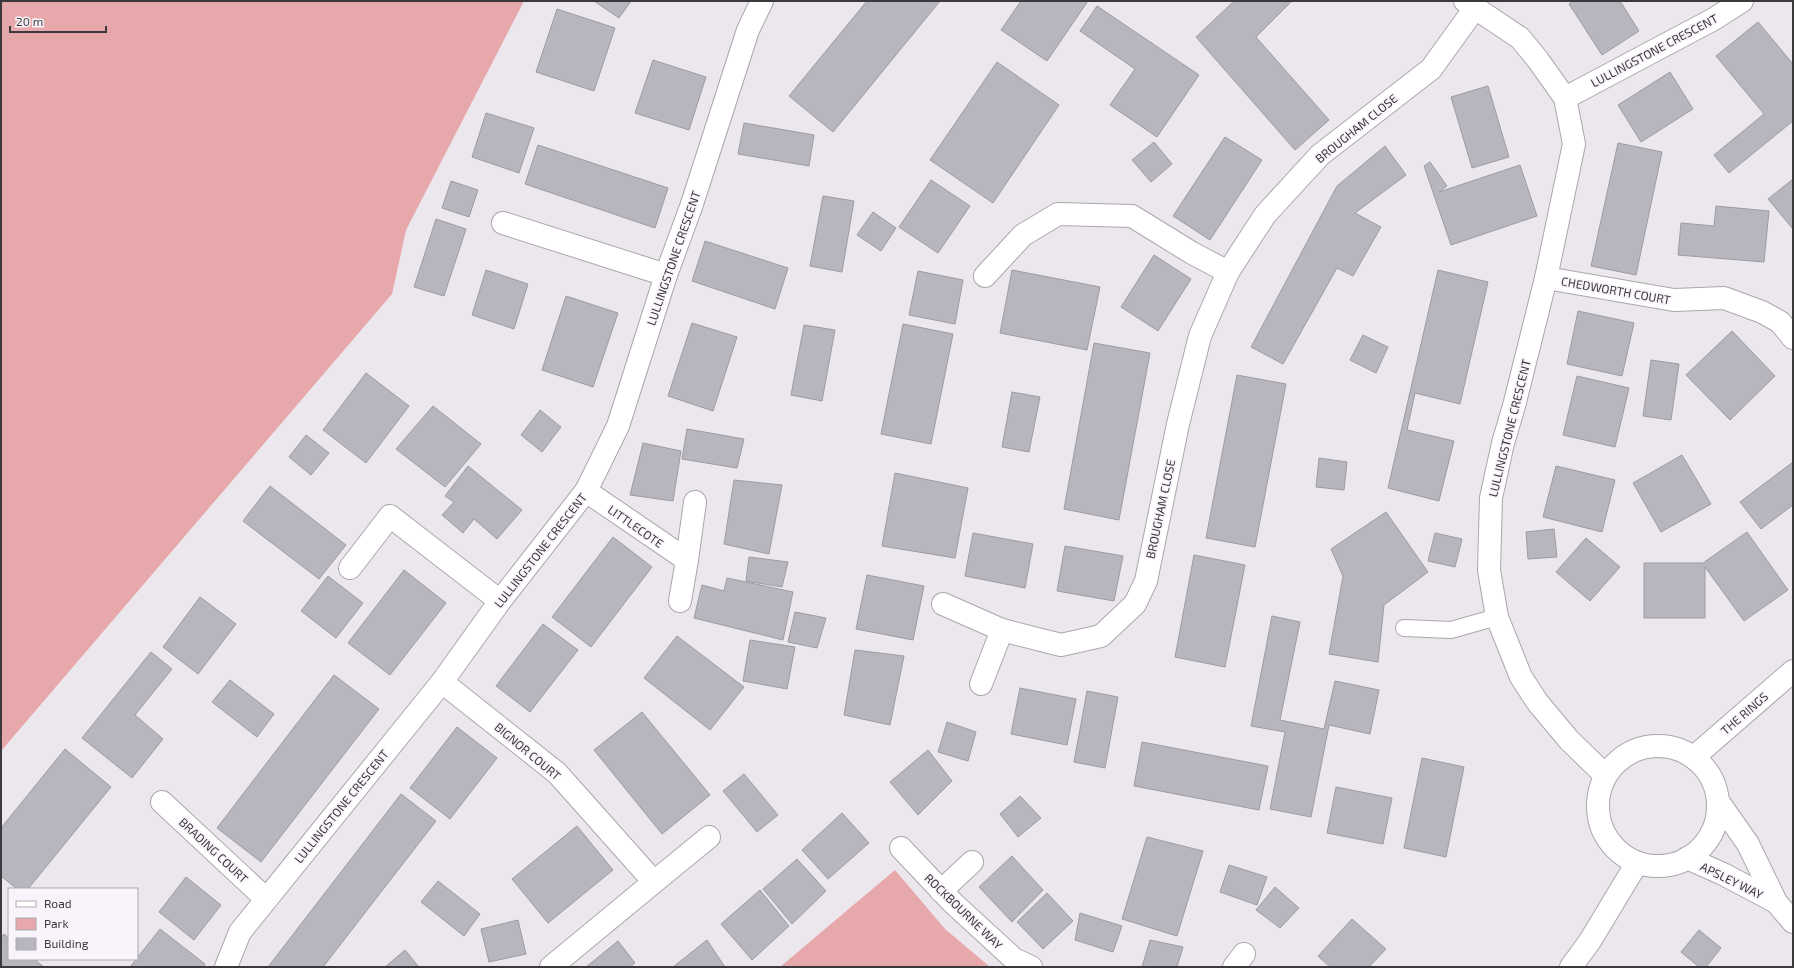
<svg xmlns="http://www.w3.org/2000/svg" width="1794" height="968" viewBox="0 0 1794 968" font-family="'Exo 2',sans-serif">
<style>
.green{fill:#e6a8aa}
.building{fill:#b7b6bf;stroke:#9c9ba4}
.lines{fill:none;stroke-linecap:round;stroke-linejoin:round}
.service-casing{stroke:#aca6ae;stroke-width:18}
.minor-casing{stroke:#aca6ae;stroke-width:24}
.tertiary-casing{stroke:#aca6ae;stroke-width:24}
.service{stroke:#fff;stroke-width:16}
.minor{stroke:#fff;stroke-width:22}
.tertiary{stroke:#fff;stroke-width:22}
.labels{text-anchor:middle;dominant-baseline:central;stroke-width:3.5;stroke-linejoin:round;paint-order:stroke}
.street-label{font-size:12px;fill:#3b393c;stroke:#f9f3fb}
</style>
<rect width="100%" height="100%" fill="#ece6ed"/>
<g class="green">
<polygon points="1,1 524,1 406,230 392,294 1,751"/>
<polygon points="895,870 945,929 990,967 780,967"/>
</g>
<g class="building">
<polygon points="594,1 631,1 619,18"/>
<polygon points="867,1 940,1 833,132 789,96"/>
<polygon points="1021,1 1088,1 1047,61 1001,30"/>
<polygon points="1234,1 1292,1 1256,37 1329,120 1295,150 1196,37"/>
<polygon points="1573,1 1620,1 1639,31 1602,55 1569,4"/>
<polygon points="1097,6 1199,75 1157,137 1110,105 1135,69 1080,31"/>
<polygon points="557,9 615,28 594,91 536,72"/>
<polygon points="1758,22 1793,64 1793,121 1729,173 1714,155 1764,114 1716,56"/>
<polygon points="653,60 706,77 689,130 635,113"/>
<polygon points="997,62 1059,105 993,203 930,160"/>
<polygon points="1670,72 1693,109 1641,142 1618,105"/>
<polygon points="1488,86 1509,157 1472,168 1451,97"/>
<polygon points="486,113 534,128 519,173 472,157"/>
<polygon points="744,123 814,135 809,166 738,154"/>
<polygon points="1225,137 1262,160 1210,240 1173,216"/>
<polygon points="1154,142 1172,164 1151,182 1132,160"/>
<polygon points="1618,143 1662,152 1636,275 1591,266"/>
<polygon points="538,145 668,188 655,228 525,184"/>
<polygon points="1385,146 1406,175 1355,213 1381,227 1353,276 1337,268 1283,364 1251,347 1337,186"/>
<polygon points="1430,162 1447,186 1439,192 1520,165 1537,216 1451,245 1424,166"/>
<polygon points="1793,179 1793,229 1768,199"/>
<polygon points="931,180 970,206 938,253 899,227"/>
<polygon points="451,181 478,190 469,217 442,208"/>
<polygon points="823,196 854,201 842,272 810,266"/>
<polygon points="1716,206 1769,211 1764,262 1678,255 1681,223 1714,226"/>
<polygon points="873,212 896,228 881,251 857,235"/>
<polygon points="436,219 466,229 444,296 414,287"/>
<polygon points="705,241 788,268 775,309 692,281"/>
<polygon points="1154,255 1191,279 1158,331 1121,307"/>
<polygon points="486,270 528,284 514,329 472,315"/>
<polygon points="1012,270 1100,287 1087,350 1000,333"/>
<polygon points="1438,270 1488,282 1460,404 1415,393 1407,430 1454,441 1439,501 1388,488"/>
<polygon points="918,271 963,280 955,324 909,315"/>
<polygon points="566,296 618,313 593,387 542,370"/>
<polygon points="1578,311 1634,323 1622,376 1567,364"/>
<polygon points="692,323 737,337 713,411 668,396"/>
<polygon points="903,324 953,334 931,444 881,434"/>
<polygon points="804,325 835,330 822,401 791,395"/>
<polygon points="1732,331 1775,376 1730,420 1686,375"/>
<polygon points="1363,335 1388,347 1376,373 1350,360"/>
<polygon points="1094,343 1150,353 1119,520 1064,509"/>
<polygon points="1651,360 1679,364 1671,420 1643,416"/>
<polygon points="366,373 409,406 366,463 323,430"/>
<polygon points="1237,375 1286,384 1255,547 1206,538"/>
<polygon points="1577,376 1629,388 1615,447 1563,435"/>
<polygon points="1012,392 1040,397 1029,452 1002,447"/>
<polygon points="433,406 481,444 445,487 396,449"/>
<polygon points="540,410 561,427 542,452 521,435"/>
<polygon points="687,429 744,439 737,468 682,459"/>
<polygon points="306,435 329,453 311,475 289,457"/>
<polygon points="643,443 681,451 673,501 630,495"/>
<polygon points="1682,455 1711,504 1661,532 1633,483"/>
<polygon points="1319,458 1347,462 1344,490 1316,487"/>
<polygon points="1793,462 1793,505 1761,529 1740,502"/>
<polygon points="468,466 522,510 497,539 474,519 463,533 442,515 454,502 445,496"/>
<polygon points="1556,466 1615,480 1602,532 1543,517"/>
<polygon points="895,473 968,488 955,558 882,546"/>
<polygon points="734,480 782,485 769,554 724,544"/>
<polygon points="270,486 346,545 319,579 243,521"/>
<polygon points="1386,512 1428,572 1384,605 1378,662 1329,654 1343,576 1331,549"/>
<polygon points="1554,529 1557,557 1528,559 1526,532"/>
<polygon points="1747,532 1788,590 1744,621 1705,567 1705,618 1644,618 1644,563 1703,563"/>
<polygon points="973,533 1033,544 1025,588 965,576"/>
<polygon points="1435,533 1462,539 1455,567 1428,561"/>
<polygon points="613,537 652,567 591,647 552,617"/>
<polygon points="1586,538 1620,567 1590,601 1556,572"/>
<polygon points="1065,546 1123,556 1114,601 1057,591"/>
<polygon points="1194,555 1245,565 1225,667 1175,657"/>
<polygon points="749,557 788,562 782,587 746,581"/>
<polygon points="404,570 446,603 390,675 348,643"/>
<polygon points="867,575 924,586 913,640 856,629"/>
<polygon points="328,576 363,603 336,638 301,611"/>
<polygon points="727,578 793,592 783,640 694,618 702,585 724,591"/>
<polygon points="200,597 236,624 198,674 163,647"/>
<polygon points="795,612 826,618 817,648 788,642"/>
<polygon points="1272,616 1300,622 1280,720 1324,729 1335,681 1379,690 1370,734 1329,725 1311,817 1270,809 1285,732 1251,726"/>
<polygon points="543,624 578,650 530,712 496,686"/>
<polygon points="677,636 744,687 710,730 644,678"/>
<polygon points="750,640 795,647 787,689 743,681"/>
<polygon points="855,650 904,656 890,725 844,715"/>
<polygon points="151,652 172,669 135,715 163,739 132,778 82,738"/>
<polygon points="334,675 379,709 261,862 217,828"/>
<polygon points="230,680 274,714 257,737 212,702"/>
<polygon points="1020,688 1076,699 1067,745 1011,734"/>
<polygon points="1087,691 1118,697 1105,768 1074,762"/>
<polygon points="642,712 710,795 662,834 594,750"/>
<polygon points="947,722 976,732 968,761 938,752"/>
<polygon points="457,727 497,758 450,819 410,788"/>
<polygon points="1142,742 1268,766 1259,810 1134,786"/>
<polygon points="65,749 111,787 28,889 17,889 1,876 1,828"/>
<polygon points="928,750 952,781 918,815 890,782"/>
<polygon points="1422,758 1464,767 1446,857 1404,848"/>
<polygon points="744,774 778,815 757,832 723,791"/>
<polygon points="1336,787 1392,798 1383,844 1327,833"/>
<polygon points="401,794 436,821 323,967 268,967"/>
<polygon points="1020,796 1041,818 1018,837 1000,814"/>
<polygon points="842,813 869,843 828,879 802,850"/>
<polygon points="577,826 613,870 548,923 512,879"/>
<polygon points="1147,837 1203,851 1177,936 1122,919"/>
<polygon points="1012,856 1043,890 1012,922 979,887"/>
<polygon points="797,859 826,891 792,924 763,889"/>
<polygon points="1229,865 1267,877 1257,905 1220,892"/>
<polygon points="186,877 221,905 194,940 159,912"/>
<polygon points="438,881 480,914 464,936 421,902"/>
<polygon points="1275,887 1299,908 1280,928 1256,910"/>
<polygon points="760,890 789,926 752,960 721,924"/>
<polygon points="1047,893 1073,921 1043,949 1017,922"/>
<polygon points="1080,913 1122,926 1113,952 1075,940"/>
<polygon points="1352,919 1386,949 1369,967 1330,967 1318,956"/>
<polygon points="518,920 526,954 489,962 481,929"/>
<polygon points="160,929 205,964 203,967 130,967"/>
<polygon points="1699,930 1721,948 1706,967 1699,967 1681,952"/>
<polygon points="4,934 9,938 9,959 34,959 44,967 1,967 1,937"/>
<polygon points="707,940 725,967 673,967"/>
<polygon points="1150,940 1183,947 1177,967 1142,967"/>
<polygon points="618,941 635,963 630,967 586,967"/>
<polygon points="405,950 419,967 385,967"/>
</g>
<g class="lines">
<g class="service-casing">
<polyline id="service" points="1404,628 1451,630 1497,617"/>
</g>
<g class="minor-casing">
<g id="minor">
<polyline points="1465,1 1520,38 1538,60 1565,98 1574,144 1546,278 1514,406 1503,443 1491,498 1489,570 1497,617 1521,677 1538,703 1569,740 1605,775"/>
<polyline points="1565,98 1714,19 1742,1"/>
<polyline points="503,223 666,275"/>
<polyline points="985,276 1023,235 1058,214 1132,216 1192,253 1228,272"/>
<polyline points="1546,278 1674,300 1724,298 1762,312 1780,322 1793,338"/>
<polyline points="586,491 687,560 695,502"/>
<polyline points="350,568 390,516 500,601"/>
<polyline points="680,601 687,560"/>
<polyline points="943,604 1002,630 1061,645 1101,636 1135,604 1146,581 1178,424 1200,336 1228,272 1265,215 1320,155 1431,69 1475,8"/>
<polyline points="442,682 557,773 654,882 709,837"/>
<polyline points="981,684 1002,630"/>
<polyline points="162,802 265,898"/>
<polyline points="1720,804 1748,844 1776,902 1793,922"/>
<polyline points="901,848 953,903 1014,959 1031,967"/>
<polyline points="1687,858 1723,874 1776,902"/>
<polyline points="941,891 972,862"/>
<polyline points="226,967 240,932 442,682 500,601 586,491 618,426 666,275 692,204 748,30 762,1"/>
<polyline points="551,967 654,882"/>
<polyline points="1234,967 1244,954"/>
</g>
</g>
<g class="tertiary-casing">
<g id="tertiary">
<circle cx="1658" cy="806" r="60"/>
<polyline points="1695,756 1793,671"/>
<polyline points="1571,967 1590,941 1637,863"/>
</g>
</g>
<use href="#service" class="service"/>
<use href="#minor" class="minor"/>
<use href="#tertiary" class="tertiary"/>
</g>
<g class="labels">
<g class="street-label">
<text transform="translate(1654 50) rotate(-28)">LULLINGSTONE CRESCENT</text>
<text transform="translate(1356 128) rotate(-39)">BROUGHAM CLOSE</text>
<text transform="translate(673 258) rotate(-71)">LULLINGSTONE CRESCENT</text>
<text transform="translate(1616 290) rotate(10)">CHEDWORTH COURT</text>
<text transform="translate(1509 428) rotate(-76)">LULLINGSTONE CRESCENT</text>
<text transform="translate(1160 509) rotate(-78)">BROUGHAM CLOSE</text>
<text transform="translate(636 526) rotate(35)">LITTLECOTE</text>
<text transform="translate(540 550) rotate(-52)">LULLINGSTONE CRESCENT</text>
<text transform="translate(1744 713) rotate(-41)">THE RINGS</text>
<text transform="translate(528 751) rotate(40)">BIGNOR COURT</text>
<text transform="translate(341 806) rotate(-51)">LULLINGSTONE CRESCENT</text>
<text transform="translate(214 850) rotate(43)">BRADING COURT</text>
<text transform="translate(1732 880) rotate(26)">APSLEY WAY</text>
<text transform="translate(964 911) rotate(44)">ROCKBOURNE WAY</text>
</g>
</g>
<rect width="1794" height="968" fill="none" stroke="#3b393c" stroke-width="4"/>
<rect x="8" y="888" width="130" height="72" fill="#f9f3fb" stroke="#ada9af"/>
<rect x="16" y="901" width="20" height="6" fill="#ffffff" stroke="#ada9af"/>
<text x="44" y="908" font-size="12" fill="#3b393c">Road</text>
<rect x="16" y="918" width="20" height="12" fill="#e6a8aa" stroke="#ada9af"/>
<text x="44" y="928" font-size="12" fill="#3b393c">Park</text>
<rect x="16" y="938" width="20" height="12" fill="#b7b6bf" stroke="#ada9af"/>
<text x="44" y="948" font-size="12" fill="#3b393c">Building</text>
<path d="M10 26v6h96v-6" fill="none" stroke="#3b393c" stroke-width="2"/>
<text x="16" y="26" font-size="12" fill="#3b393c" stroke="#f9f3fb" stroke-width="3" paint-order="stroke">20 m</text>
</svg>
